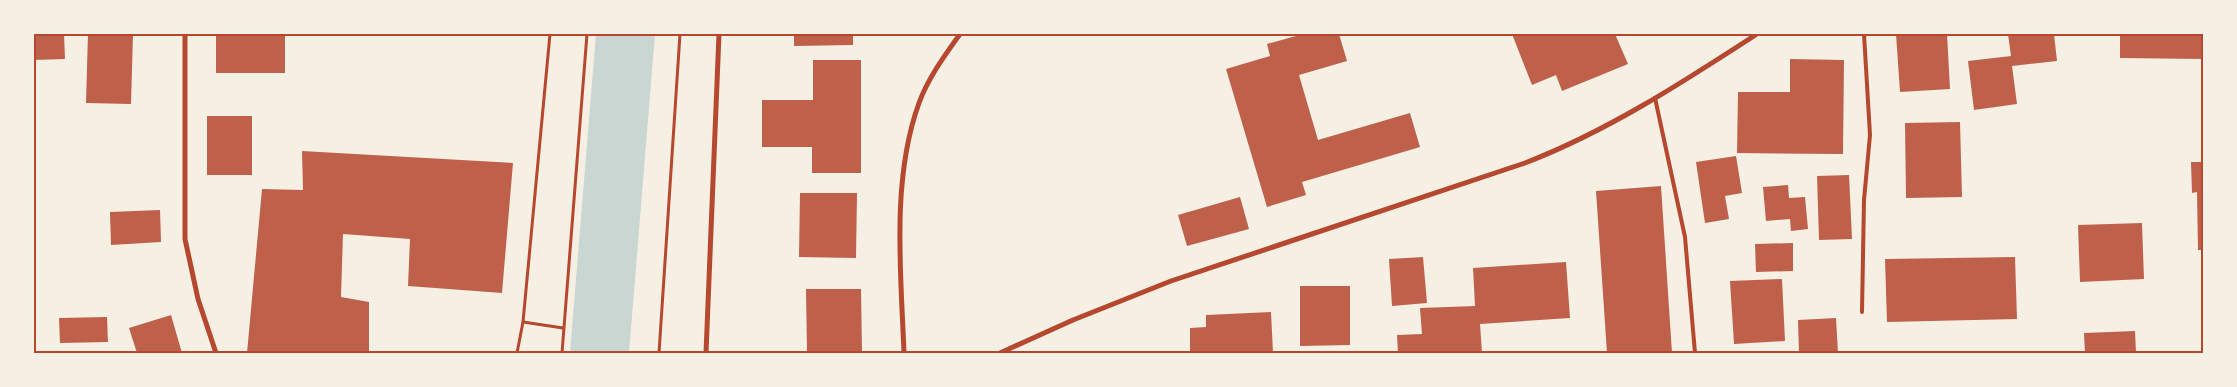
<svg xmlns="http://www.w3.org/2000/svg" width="2237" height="387" viewBox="0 0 2237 387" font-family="'IBM Plex Sans',sans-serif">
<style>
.water{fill:#c9d6d2}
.building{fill:#bf614a}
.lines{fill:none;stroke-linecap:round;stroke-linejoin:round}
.path{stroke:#b5482f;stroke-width:3}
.service{stroke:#b5482f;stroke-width:4}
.minor{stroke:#b5482f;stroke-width:5}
.neatline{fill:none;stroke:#b5482f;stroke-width:2}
</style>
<rect width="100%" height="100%" fill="#f6efe4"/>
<polygon class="water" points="596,34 655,34 629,353 570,353"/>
<g class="building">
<polygon points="34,34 64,34 65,59 34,60"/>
<polygon points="88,34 133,34 131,104 86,103"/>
<rect x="216" y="34" width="69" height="39"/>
<polygon points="794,34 853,34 853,45 794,46"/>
<polygon points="1303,34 1339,34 1347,61 1299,75 1318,140 1410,113 1420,147 1302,182 1306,195 1267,207 1226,69 1270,56 1267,44"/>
<polygon points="1512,34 1615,34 1628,64 1562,91 1556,75 1532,85"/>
<polygon points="1896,34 1947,34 1950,89 1900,92"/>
<polygon points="2008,34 2054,34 2057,61 2012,66 2017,104 1974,110 1968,61 2011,56"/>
<polygon points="2120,34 2203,34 2203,59 2120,58"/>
<polygon points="1790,59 1844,60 1843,154 1737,153 1738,92 1790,92"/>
<polygon points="813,60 861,60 861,173 812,173 812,147 762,147 762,100 813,100"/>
<rect x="207" y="116" width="45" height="59"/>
<polygon points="1960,122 1962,197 1906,198 1905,123"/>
<polygon points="302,151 513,163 502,293 408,286 410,239 343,234 341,297 369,302 369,353 247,353 262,189 303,190"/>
<polygon points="1736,156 1742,193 1725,196 1729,219 1705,223 1696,162"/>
<polygon points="2191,162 2203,162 2203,250 2198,250 2197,192 2192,193"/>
<polygon points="1849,175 1852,239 1819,240 1817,176"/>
<polygon points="1788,185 1789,198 1805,197 1808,229 1791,231 1790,219 1766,221 1763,187"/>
<polygon points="1661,186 1672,353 1607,353 1596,191"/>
<polygon points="800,193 857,193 856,258 799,257"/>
<polygon points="1240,197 1249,229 1187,246 1178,215"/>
<polygon points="160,210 161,242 111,245 110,212"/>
<polygon points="2142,223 2144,279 2080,282 2078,225"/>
<polygon points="1793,243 1793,271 1756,272 1755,244"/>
<polygon points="1423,257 1427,303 1392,306 1389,259"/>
<polygon points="2015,257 2017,319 1887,322 1885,259"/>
<polygon points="1566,262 1570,318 1480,324 1482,353 1398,353 1397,335 1422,334 1420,308 1475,306 1473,268"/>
<polygon points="1782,279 1785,341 1734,344 1730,281"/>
<polygon points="1300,286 1350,286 1350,345 1300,346"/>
<polygon points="806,289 861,289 862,353 807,353"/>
<polygon points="1271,312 1273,353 1190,353 1190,328 1206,327 1206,315"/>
<polygon points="171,315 182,353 137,353 129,328"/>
<polygon points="107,317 108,342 60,343 59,318"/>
<polygon points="1836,318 1838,353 1799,353 1798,320"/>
<polygon points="2135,331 2136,353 2085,353 2084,333"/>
</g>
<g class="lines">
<g class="path">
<polyline points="523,322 563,328"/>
<polyline points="517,353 523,322 550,34"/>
<polyline points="562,353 587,34"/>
<polyline points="659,353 680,34"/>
</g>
<g class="service">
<polyline points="1655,98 1685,237 1695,353"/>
<polyline points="1862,312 1864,200 1870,135 1864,34"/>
</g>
<g class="minor">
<polyline points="185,34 185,239 198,299 216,353"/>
<polyline points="706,353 719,34"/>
<path d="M904,353C901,273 891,180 919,103C928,78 945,55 960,34"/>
<path d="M1000,353L1073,320L1171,281L1525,163C1608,131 1683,82 1757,34"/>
</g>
</g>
<rect width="2237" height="387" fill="none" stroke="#f6efe4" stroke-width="70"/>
<rect x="35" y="35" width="2167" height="317" class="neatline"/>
</svg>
